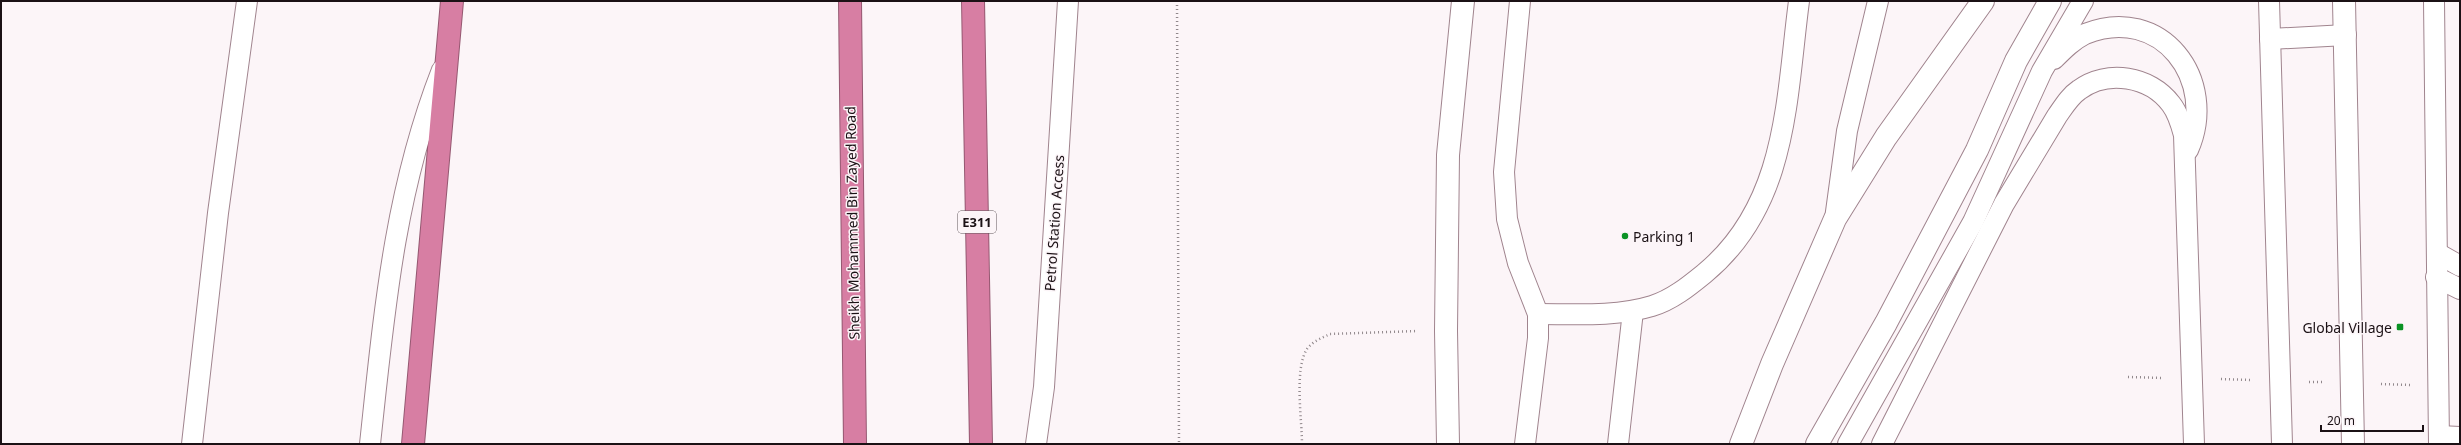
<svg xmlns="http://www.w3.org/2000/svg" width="2461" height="445" viewBox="0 0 2461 445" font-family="'Noto Sans',sans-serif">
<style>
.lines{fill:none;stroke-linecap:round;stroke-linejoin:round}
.service-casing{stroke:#a0848e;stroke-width:22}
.tertiary-casing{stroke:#a0848e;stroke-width:24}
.motorway-casing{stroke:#955871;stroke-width:24}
.path{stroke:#91888c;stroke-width:2.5;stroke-dasharray:1 3;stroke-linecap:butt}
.service{stroke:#fff;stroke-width:20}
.tertiary{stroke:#fff;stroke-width:22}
.motorway{stroke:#d77ea3;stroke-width:22}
.poi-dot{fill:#0a9224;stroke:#fcf5f8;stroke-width:1.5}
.labels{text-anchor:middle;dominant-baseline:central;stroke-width:3;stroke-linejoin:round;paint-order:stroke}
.shield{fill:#fcf5f8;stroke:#5e5559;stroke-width:1}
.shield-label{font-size:13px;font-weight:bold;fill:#1b1115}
.street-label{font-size:14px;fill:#1b1115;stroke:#fcf5f8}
.poi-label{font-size:14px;fill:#1b1115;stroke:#fcf5f8;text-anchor:start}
</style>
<rect width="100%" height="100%" fill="#fcf5f8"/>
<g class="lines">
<g class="service-casing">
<g id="service">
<polyline points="1520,1 1504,172 1507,219 1518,263 1538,314 1538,338 1525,444"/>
<polyline points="2269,1 2282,444"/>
<polyline points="2434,1 2439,444"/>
<polyline points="2270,39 2346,35"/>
<path d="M2054,59C2064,49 2073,40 2085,34C2161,3 2219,80 2188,150"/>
<polyline points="1835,219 1847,131 1878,1"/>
<polyline points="2437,253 2460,266"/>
<polyline points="2436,277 2460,289"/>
<path d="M1538,314C1574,314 1616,317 1652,306C1672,300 1689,286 1705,273C1788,204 1786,99 1799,1"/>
<polyline points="2439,436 2460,437"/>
<polyline points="192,444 218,213 247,1"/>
<path d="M370,444C384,314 394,193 442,70"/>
<polyline points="1036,444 1044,387 1068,1"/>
<polyline points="1618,444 1633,311"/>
<polyline points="1848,444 1973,222 2042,71 2083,1"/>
<path d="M1882,444L2004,204L2057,116C2064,106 2070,96 2079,90C2107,69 2150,76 2171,104C2178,113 2181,124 2184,135L2194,444"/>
</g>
</g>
<g class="tertiary-casing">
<g id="tertiary">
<polyline points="2344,1 2353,444"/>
<polyline points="1448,444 1446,331 1448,155 1463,1"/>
<polyline points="1741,444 1772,364 1835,219 1886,137 1983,1"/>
<polyline points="1817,444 1886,323 1977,150 2016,61 2050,1"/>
</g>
</g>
<g class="motorway-casing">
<g id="motorway">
<polyline points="850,1 855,444"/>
<polyline points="973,1 981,444"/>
<polyline points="413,444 452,1"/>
</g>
</g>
<g class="path">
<polyline points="1177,1 1179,444"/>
<polyline points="2128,377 2164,378"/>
<polyline points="2221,379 2252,380"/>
<polyline points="2309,382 2324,382"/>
<polyline points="2381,384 2410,385"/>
<path d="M1302,444C1302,420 1294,369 1307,349C1313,341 1322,338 1330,334L1418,331"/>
</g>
<use href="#service" class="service"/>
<use href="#tertiary" class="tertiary"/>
<use href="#motorway" class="motorway"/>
</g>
<g class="poi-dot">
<circle cx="1625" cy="236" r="4"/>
<rect x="2396" y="323" width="8" height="8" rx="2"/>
</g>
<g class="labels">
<rect class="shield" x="958" y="211" width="38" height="22" rx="3"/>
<g class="shield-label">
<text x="977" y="222">E311</text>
</g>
<g class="street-label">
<text transform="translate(852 223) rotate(-91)">Sheikh Mohammed Bin Zayed Road</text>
<text transform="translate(1054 223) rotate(-86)">Petrol Station Access</text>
</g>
<g class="poi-label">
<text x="1633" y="236">Parking 1</text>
<text x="2392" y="327" text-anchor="end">Global Village</text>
</g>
</g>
<rect width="2461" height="445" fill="none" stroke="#1b1115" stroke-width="4"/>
<path d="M2321 425v6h102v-6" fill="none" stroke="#1b1115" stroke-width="2"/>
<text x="2327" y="425" font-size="12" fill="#1b1115" stroke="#fcf5f8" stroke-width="3" paint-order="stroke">20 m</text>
</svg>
